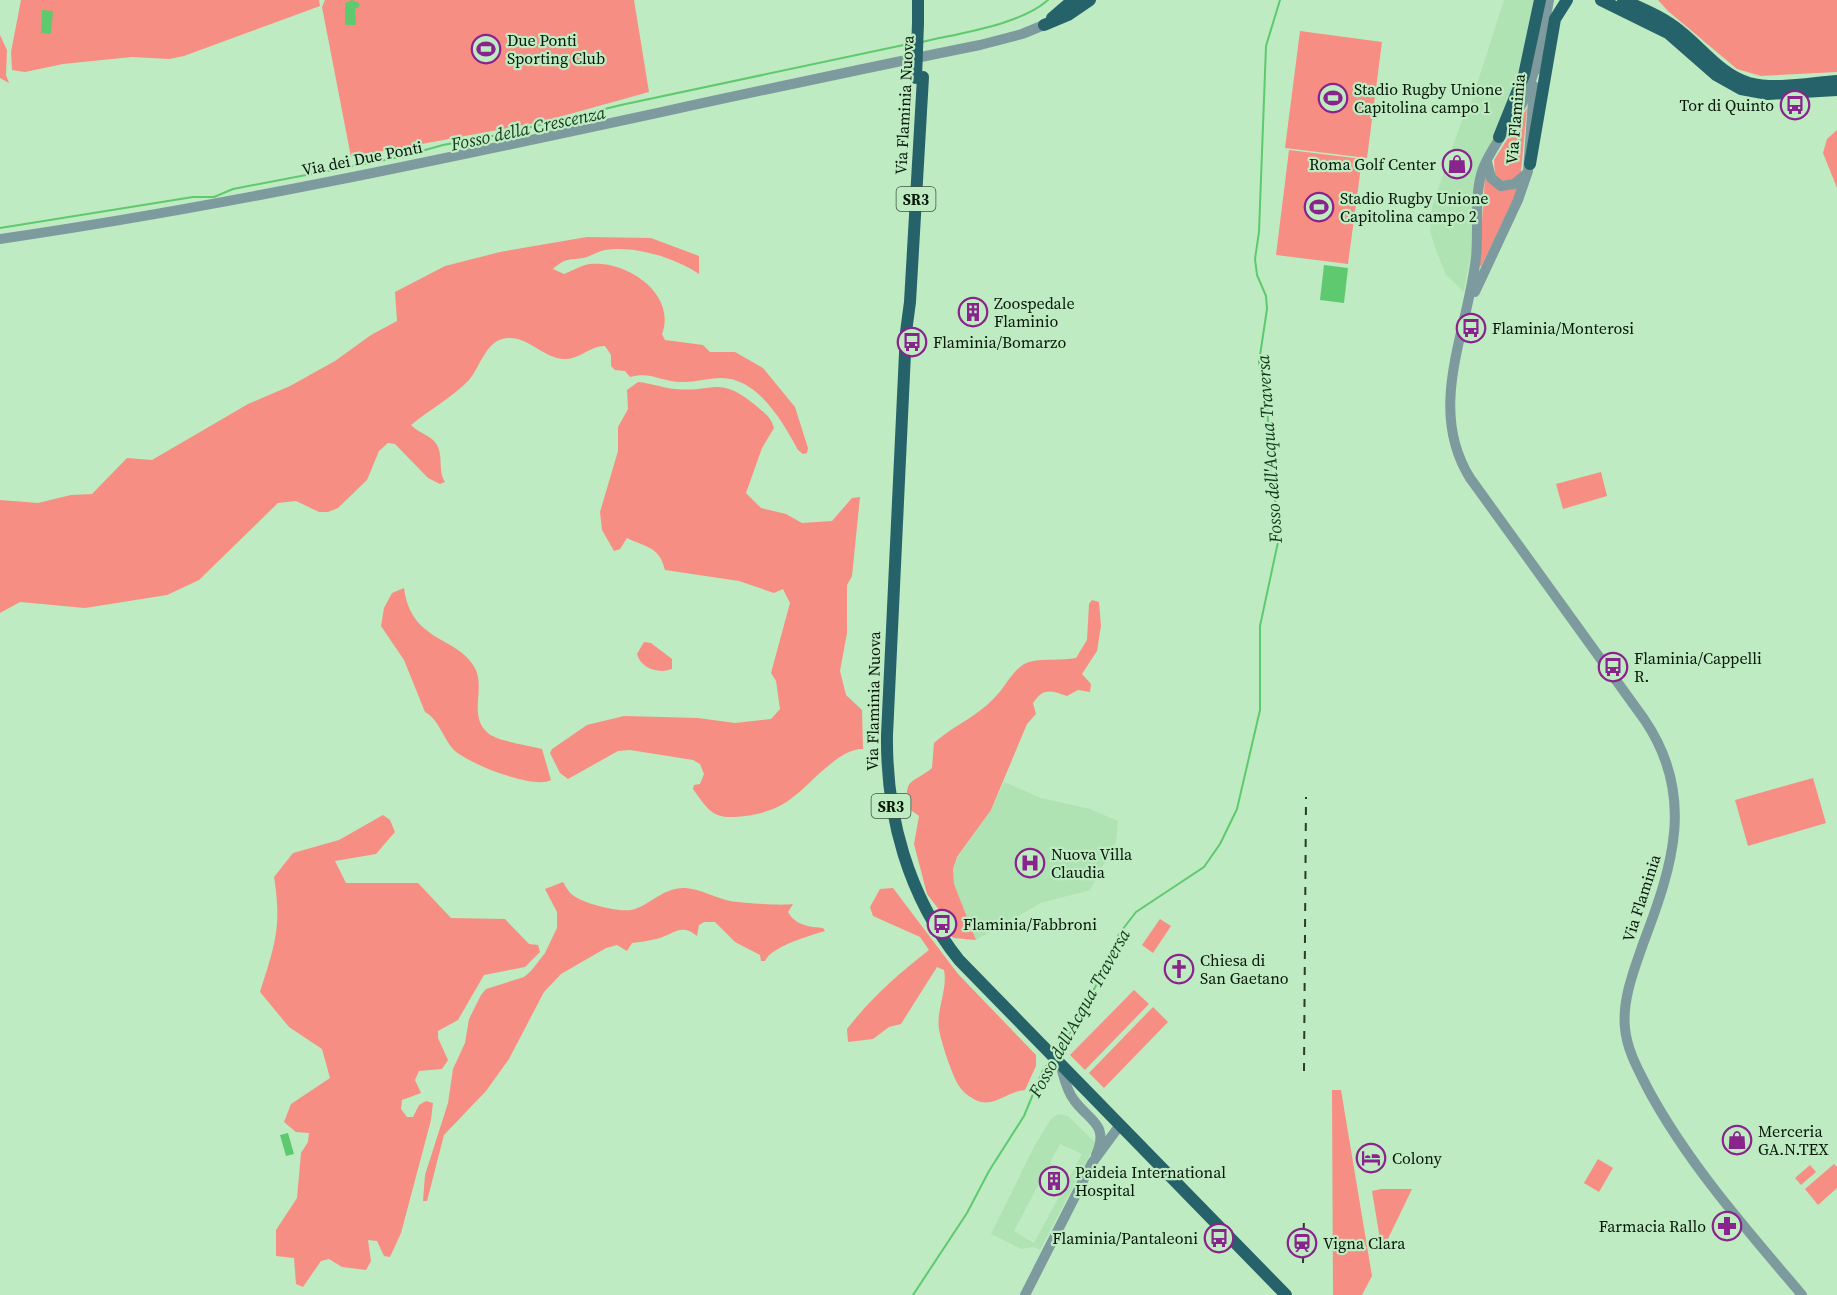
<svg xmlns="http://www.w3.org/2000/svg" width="1837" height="1295" viewBox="0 0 1837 1295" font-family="'Source Serif 4',serif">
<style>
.built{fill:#b0e3b4;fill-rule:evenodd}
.green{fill:#f78e83}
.water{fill:#5ec96e}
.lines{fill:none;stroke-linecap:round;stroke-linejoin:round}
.stream{stroke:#5ec96e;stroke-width:2}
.minor{stroke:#7d9a9e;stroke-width:10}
.major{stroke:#266269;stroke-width:12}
.rail{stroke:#273c29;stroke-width:2;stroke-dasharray:8 8;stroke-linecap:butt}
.major-bridge{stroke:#266269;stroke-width:12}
.labels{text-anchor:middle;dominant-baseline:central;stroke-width:4.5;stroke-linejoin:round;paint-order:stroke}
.shield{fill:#bfebc2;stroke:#3e5640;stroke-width:1.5}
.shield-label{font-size:15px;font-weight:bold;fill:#061608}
.poi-label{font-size:16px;fill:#061608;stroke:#bfebc2;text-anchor:start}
.street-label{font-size:16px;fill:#061608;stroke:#bfebc2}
.water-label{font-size:18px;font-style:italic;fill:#113c19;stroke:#bfebc2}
</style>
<rect width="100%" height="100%" fill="#bfebc2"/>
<g class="built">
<polygon points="1504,0 1536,0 1511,100 1508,100 1490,146 1464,292 1446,275 1436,250 1430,231 1432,207 1466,108 1469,109"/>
<polygon points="1004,782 1041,798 1090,809 1118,821 1116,842 1090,890 1041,903 976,940 954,884 953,869 957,858 991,810"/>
<path d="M1058,1114L1068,1116L1096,1143L1040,1250L1034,1247L1021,1249L991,1234L1035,1145L1051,1119ZM1060,1144L1082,1154L1034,1243L1014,1231L1048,1167L1052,1164L1050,1163Z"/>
</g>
<g class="green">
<polygon points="21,0 319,0 320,6 184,56 169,59 132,57 63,64 25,72 12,70 11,52"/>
<polygon points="325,0 634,0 649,92 541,122 351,157 322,7"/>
<polygon points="1658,0 1837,0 1837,72 1761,76 1737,69 1668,11"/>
<polygon points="1300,31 1382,42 1367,158 1285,148"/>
<polygon points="0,35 7,50 6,75 9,83 0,78"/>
<polygon points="1527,108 1521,172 1516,179 1501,181 1495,176 1494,160"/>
<polygon points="1837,130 1837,188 1823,153 1827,139"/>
<polygon points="1289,150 1362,159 1348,264 1276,255"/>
<polygon points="1485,177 1519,187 1481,267 1479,264"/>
<path d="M587,237L651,238L699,256V274C675,258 635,245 605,250C599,251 593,255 587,257C571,261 567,256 553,269L564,274C572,271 582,265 590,264C627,260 677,294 662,334L665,340L703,345L710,352H735L763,368L795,407L808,448L807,453L803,454L798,450C783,422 758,378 721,378C708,378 696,382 684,382C663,383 652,371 630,377L625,371L615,370L611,366V355L605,346C589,346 580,360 563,359C542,357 529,337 508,338C486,339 481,366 469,380C453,397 429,410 411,425C419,434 433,435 438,447C443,458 438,472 445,482L440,484L428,478L395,444L388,443L379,451L367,480L338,508L328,512H319L296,501L278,503L199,580L167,595L85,608L20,602L0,613V500L38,503L71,495L92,494L127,458L152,460L248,404L290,386L335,361L371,335L397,321L395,292L445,266L500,252Z"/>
<path d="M638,382C651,383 663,388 675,389C715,393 717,375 754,404C763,412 771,416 774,428L762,448L746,493L761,508L786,514L802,523L832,521L852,498L860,497L852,576L847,585V633L840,671L846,695L862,710L863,749C838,748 809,787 788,801C775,810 760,814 745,816C714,820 710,813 693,789L694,785L700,784L704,774L700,764L693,760L630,750L618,751L568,779L560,773L550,753L552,749L587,725L624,716L698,718L735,723L771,719L780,709L776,681L771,673L790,603L783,589L774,593L739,581L665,570C659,546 647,548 627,538L620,549L614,551L602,530L600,512L618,451V427L628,409L627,390Z"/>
<polygon points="1601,472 1607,496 1563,509 1556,484"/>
<path d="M404,588C411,643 458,636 475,668C486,690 467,716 489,734C501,742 528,745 542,749L551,780C534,790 466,763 453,749C442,736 439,720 425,712L404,660L381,626L384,608L392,593Z"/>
<path d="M1092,600L1099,602L1101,626L1097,651L1082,674L1091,684L1090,692L1078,690L1067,696C1051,691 1044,687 1033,703L1036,714L1027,724L991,810L957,857L953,869L954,884L976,940L954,938L948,934L943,915L927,894L914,844L919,816L908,808C904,777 911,785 932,768L934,743C954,725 979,716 997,695C1007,684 1014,667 1029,662C1044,658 1061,661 1076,658L1087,640L1089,604Z"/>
<path d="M644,642L651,643L672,659V669C659,674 641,669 637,654Z"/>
<polygon points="1813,778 1826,823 1748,846 1735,800"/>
<path d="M383,815L390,820L395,832L376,854L335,861L346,883H418L451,918L505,919L529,944L538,945L540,952L525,967L484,975L458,1020L438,1031V1038L448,1060L442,1069L419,1071L415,1080L421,1093L402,1100L401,1109L407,1117H413L419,1105L426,1101L433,1103L431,1120L401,1233L390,1257L384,1256L377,1241L368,1240L371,1261L366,1270L342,1267L329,1259L321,1261L303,1287L296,1284L294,1258L276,1256V1230L297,1198L301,1153L308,1142L309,1133L296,1132L284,1122L291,1104L330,1078L322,1049L289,1027L260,992C275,945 282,926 274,877L293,853L339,840Z"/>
<path d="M563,882C566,887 569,893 574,896C585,904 623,914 635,909C652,903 665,887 685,888C701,889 715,898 730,901C742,903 782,906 793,904L788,912C795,925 809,927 823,928L825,931C809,936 772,946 765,961H761L760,955L735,942L715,922H704L699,925L697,936C681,922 673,935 656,939C648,941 640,942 632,943L627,951L617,945L606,948L561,974L544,992L509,1059L486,1091L444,1135L427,1201H423L425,1175L448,1103L453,1069L465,1043L469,1019L481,995L486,989L524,977L531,971L545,953L557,928V912L545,889Z"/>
<path d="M893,888L958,974L1036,1055V1066L1025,1090C1009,1091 997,1105 981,1102C975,1101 962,1092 959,1086C952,1075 941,1042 939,1029C936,1010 948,989 944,970L937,967L901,1024L889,1027L873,1039L848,1042L847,1029C871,998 898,974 929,950L920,937L873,916L870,907L880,889Z"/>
<polygon points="1160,919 1171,926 1153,953 1142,945"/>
<polygon points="1134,990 1149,1004 1085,1070 1070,1055"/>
<polygon points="1153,1007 1168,1022 1104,1088 1089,1073"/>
<polygon points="1332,1090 1341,1090 1372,1276 1362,1295 1333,1295"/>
<polygon points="1598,1159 1613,1168 1599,1192 1584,1183"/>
<polygon points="1834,1164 1837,1167 1837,1188 1818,1205 1805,1189"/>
<polygon points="1810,1165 1816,1172 1801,1185 1795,1178"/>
<polygon points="1381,1189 1412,1189 1385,1245 1381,1245 1372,1191"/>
</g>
<g class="water">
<polygon points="352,0 359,3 359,7 355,9 356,25 345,25 345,3"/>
<polygon points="42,10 53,11 51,34 41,33"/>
<polygon points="1324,265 1348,268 1344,303 1320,300"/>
<polygon points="288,1133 294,1154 286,1156 280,1135"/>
</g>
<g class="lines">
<g class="stream">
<path d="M922,42C960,33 1020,25 1048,0"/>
<polyline points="0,228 193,197 214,197 233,189 400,157 443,145 503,134 621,105 913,43"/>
<polyline points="1056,1053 1067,1038 1103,973 1119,934 1136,912 1204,867 1220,844 1237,809 1260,710 1260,626 1278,542 1277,510 1271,481 1267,404 1259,362 1267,309 1266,296 1257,275 1255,259 1259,232 1266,46 1280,0"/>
<polyline points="913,1295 967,1213 989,1171 1024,1116 1043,1070 1051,1060"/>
</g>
<g class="minor">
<path d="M1536,65C1532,78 1528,92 1522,104C1510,125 1494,143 1484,166C1473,193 1479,228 1476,257C1468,332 1426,407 1470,478L1644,719C1696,795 1673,865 1643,944C1634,970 1622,1000 1625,1028C1627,1051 1639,1071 1649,1091C1690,1166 1747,1230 1802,1295"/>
<polyline points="1536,70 1549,0"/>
<polyline points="1487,162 1491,178 1501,186 1514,184 1526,174"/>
<path d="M0,239C330,191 654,110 980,45L1022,34L1044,25"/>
<polyline points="1475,292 1518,200 1528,171 1534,86"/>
<path d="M1060,1064C1064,1076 1066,1090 1074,1100C1089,1121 1110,1124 1096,1155"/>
<polyline points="1025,1295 1092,1163 1120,1125"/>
</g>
<g class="major">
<polyline points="1601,0 1668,33 1716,75 1741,89 1768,94 1837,90"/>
<path d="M1623,0C1643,9 1663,17 1680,31C1702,48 1721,75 1749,83C1776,90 1810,83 1837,81"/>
<polyline points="1052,18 1073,0"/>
<polyline points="918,23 918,0"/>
<polyline points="1044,25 1068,15 1090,0"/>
<path d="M923,77L910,302L906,332L887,735C886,816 908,896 959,960L1286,1295"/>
<polyline points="1499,137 1524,75 1540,0"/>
<polyline points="1530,164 1555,19 1567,0"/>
</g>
<g class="rail">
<polyline points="1304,1071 1306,797"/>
<polyline points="1303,1263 1304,1216"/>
</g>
<polyline class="major-bridge" points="916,78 918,23"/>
</g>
<defs>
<g id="stadium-ring" transform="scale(1.5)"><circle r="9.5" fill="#bfebc2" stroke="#89248c" stroke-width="1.5"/><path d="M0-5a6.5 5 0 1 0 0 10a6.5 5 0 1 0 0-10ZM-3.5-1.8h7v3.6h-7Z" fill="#89248c"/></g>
<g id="bus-ring" transform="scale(1.5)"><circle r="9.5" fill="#bfebc2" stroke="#89248c" stroke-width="1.5"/><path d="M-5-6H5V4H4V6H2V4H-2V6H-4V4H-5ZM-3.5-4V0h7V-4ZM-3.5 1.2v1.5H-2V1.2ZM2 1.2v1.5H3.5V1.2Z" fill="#89248c"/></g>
<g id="shop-ring" transform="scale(1.5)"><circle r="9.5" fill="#bfebc2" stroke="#89248c" stroke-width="1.5"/><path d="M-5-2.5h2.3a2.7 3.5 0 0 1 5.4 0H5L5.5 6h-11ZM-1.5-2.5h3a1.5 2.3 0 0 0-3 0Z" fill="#89248c"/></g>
<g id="building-ring" transform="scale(1.5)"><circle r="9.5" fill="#bfebc2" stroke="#89248c" stroke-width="1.5"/><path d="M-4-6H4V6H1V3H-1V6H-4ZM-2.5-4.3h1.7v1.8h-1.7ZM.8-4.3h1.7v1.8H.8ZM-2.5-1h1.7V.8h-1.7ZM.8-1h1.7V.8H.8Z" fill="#89248c"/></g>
<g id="hospital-ring" transform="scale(1.5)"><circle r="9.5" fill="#bfebc2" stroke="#89248c" stroke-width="1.5"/><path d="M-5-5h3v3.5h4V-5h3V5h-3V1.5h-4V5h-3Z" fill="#89248c"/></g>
<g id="church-ring" transform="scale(1.5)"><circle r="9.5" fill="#bfebc2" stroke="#89248c" stroke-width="1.5"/><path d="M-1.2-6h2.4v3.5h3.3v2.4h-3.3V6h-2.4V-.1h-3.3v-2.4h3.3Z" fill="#89248c"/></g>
<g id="hotel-ring" transform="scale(1.5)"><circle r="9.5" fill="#bfebc2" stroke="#89248c" stroke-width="1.5"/><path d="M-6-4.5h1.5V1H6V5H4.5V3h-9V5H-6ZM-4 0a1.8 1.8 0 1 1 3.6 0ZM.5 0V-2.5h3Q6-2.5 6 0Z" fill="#89248c"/></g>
<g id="pharmacy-ring" transform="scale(1.5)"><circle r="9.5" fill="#bfebc2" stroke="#89248c" stroke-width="1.5"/><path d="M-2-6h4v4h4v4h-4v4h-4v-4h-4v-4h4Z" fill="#89248c"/></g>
<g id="station-ring" transform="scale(1.5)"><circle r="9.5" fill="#bfebc2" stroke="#89248c" stroke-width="1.5"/><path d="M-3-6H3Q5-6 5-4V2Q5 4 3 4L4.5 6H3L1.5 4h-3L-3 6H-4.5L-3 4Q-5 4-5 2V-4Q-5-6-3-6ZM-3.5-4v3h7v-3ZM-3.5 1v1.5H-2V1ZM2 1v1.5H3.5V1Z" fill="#89248c"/></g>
</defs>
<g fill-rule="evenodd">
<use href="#stadium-ring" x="486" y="49"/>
<use href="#stadium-ring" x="1333" y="98"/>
<use href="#bus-ring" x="1795" y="105"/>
<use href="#shop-ring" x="1457" y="164"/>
<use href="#stadium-ring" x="1319" y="207"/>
<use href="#building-ring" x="973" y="312"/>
<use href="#bus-ring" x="1471" y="328"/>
<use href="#bus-ring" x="912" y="342"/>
<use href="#bus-ring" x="1613" y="667"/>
<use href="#hospital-ring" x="1030" y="863"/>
<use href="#bus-ring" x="942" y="924"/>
<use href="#church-ring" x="1179" y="969"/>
<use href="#shop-ring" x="1737" y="1140"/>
<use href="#hotel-ring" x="1371" y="1158"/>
<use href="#building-ring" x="1054" y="1181"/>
<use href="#pharmacy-ring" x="1727" y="1226"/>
<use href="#bus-ring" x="1219" y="1238"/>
<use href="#station-ring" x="1302" y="1243"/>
</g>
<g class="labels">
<g class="shield">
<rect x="896.5" y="187" width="39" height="24" rx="4.5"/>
<rect x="871.5" y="794" width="39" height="24" rx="4.5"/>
</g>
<g class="shield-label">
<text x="916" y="199">SR3</text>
<text x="891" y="806">SR3</text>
</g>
<g class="poi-label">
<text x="507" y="40">Due Ponti<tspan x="507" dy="18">Sporting Club</tspan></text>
<text x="1354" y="89">Stadio Rugby Unione<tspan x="1354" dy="18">Capitolina campo 1</tspan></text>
<text x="1774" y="105" text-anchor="end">Tor di Quinto</text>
<text x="1436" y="164" text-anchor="end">Roma Golf Center</text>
<text x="1340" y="198">Stadio Rugby Unione<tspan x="1340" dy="18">Capitolina campo 2</tspan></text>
<text x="994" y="303">Zoospedale<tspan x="994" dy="18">Flaminio</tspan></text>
<text x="1492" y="328">Flaminia/Monterosi</text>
<text x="933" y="342">Flaminia/Bomarzo</text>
<text x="1634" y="658">Flaminia/Cappelli<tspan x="1634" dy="18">R.</tspan></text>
<text x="1051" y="854">Nuova Villa<tspan x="1051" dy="18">Claudia</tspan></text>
<text x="963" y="924">Flaminia/Fabbroni</text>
<text x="1200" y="960">Chiesa di<tspan x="1200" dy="18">San Gaetano</tspan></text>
<text x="1758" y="1131">Merceria<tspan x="1758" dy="18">GA.N.TEX</tspan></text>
<text x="1392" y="1158">Colony</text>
<text x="1075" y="1172">Paideia International<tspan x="1075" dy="18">Hospital</tspan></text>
<text x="1706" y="1226" text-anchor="end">Farmacia Rallo</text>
<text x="1198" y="1238" text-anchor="end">Flaminia/Pantaleoni</text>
<text x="1323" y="1243">Vigna Clara</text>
</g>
<g class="street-label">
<text transform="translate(904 105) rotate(-87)">Via Flaminia Nuova</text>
<text transform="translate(1515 119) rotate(-85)">Via Flaminia</text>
<text transform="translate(362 158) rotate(-11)">Via dei Due Ponti</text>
<text transform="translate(873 701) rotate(-89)">Via Flaminia Nuova</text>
<text transform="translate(1641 898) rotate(-72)">Via Flaminia</text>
</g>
<g class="water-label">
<text transform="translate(528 128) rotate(-12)">Fosso della Crescenza</text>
<text transform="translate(1269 449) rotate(-94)">Fosso dell'Acqua Traversa</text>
<text transform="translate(1079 1013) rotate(-61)">Fosso dell'Acqua Traversa</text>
</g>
</g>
</svg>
